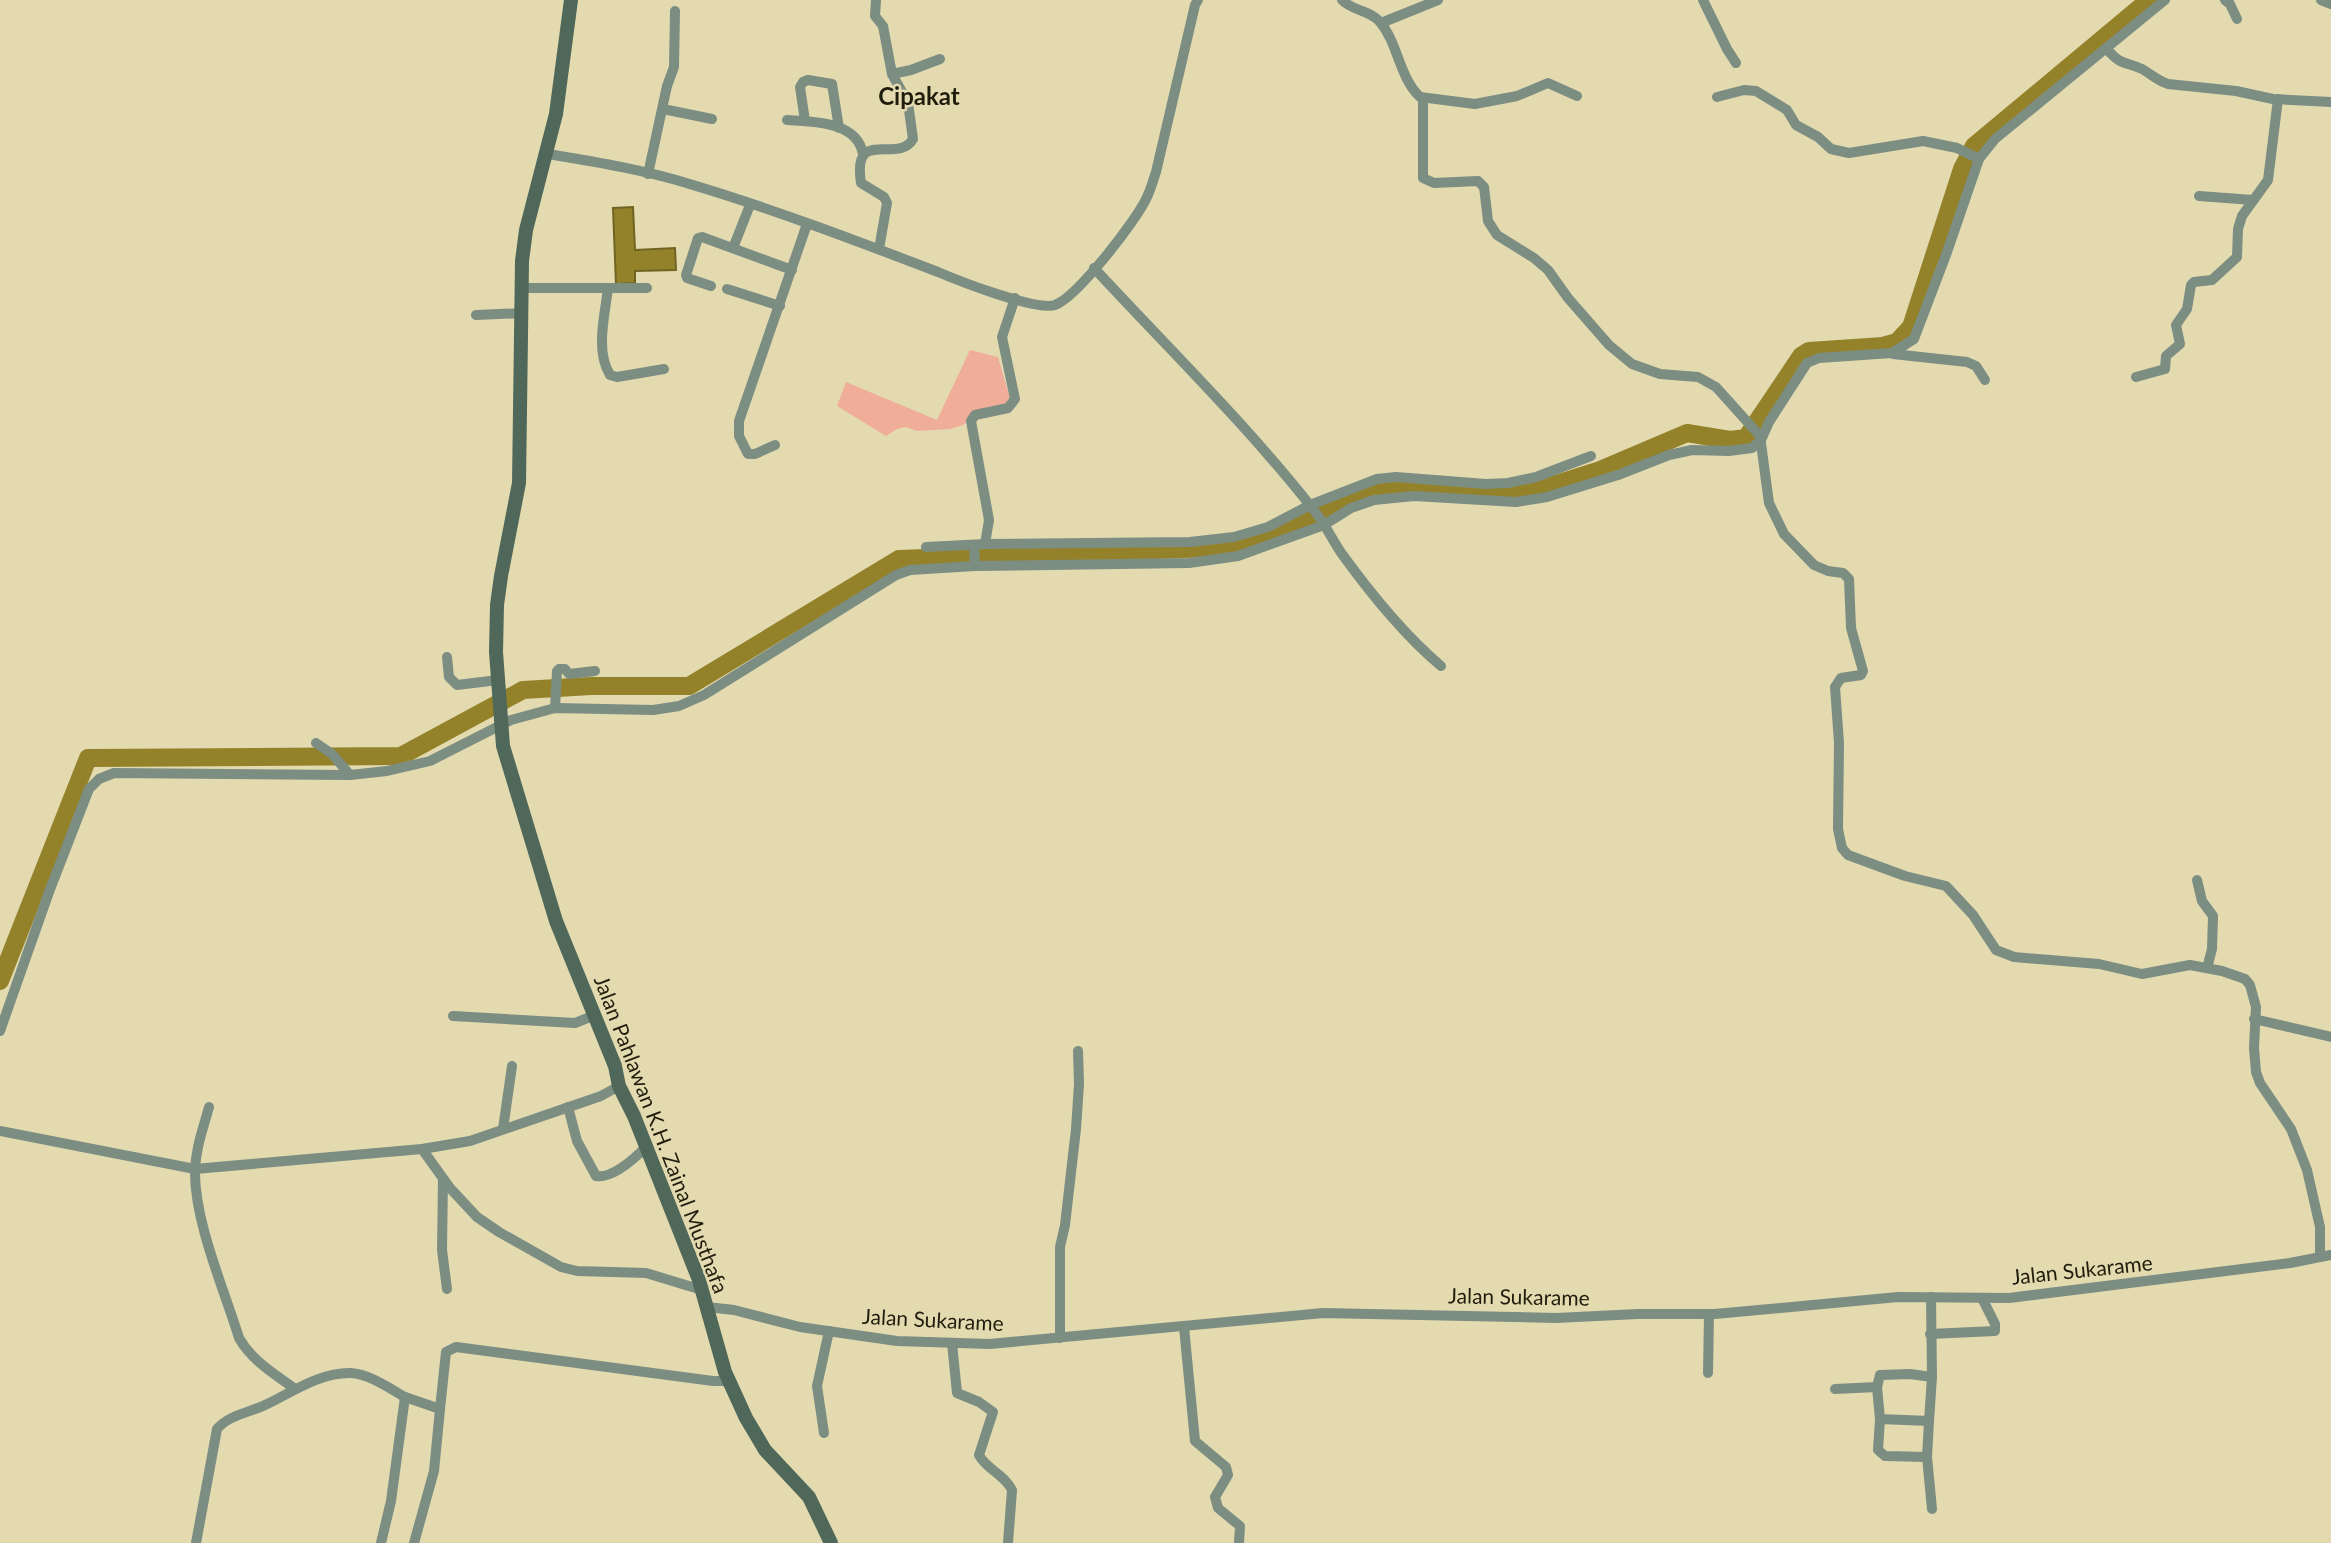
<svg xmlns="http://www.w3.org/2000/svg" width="2331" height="1543" viewBox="0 0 2331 1543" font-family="Lato,sans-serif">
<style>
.green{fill:#efad9a}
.water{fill:#94822b;stroke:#716422;stroke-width:2}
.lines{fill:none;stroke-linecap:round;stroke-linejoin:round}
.river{stroke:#94822b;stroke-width:18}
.street{stroke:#7c8d82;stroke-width:10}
.secondary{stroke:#506859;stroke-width:14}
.labels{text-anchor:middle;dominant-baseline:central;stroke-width:5;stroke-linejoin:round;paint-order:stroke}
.street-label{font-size:21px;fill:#201d0d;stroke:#e3dab0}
.quarter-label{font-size:24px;font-weight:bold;fill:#201d0d;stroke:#e3dab0}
</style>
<rect width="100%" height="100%" fill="#e3dab0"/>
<polygon class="green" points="970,350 998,357 1012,405 974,416 963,425 950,429 917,431 906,427 897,429 886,436 837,406 846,382 937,420"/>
<polygon class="water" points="633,207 635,250 675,248 676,270 635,271 635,283 616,284 613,208"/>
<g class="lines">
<polyline class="river" points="0,981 88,758 401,756 523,690 591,686 689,686 899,559 1241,547 1361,493 1381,486 1403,485 1511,494 1531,492 1600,470 1687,433 1730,440 1746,438 1801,356 1809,351 1883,346 1897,342 1911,327 1962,169 1974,146 2149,0"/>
<g class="street">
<path d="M876,0L875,16L883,26L892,74L908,103L913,139C898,165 852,126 861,183L884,197L887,203L879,249"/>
<path d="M1342,0C1352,11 1370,10 1380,22C1398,43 1399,77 1420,97L1475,104L1517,96L1548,83L1577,96"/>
<polyline points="1703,0 1727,49 1736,63"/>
<polyline points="2225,0 2230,4 2237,19"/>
<polyline points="2321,0 2331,4"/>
<polyline points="1381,23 1438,0"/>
<path d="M2106,48C2121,66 2124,61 2142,69C2151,74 2158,81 2168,84L2236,91L2273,99L2331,102"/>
<polyline points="892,74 911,70 940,59"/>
<polyline points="1717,97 1744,90 1756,91 1787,110 1796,125 1818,137 1831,149 1849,153 1923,141 1957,148 1979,159"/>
<polyline points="1423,98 1423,178 1434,183 1478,181 1484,187 1488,221 1497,235 1534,258 1548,270 1568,298 1609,345 1632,364 1660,374 1698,377 1716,387 1760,436 1769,503 1784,534 1814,565 1828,571 1843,573 1849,579 1851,628 1863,671 1861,675 1841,678 1835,687 1839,743 1838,829 1842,848 1848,855 1905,876 1946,886 1973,915 1996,950 2014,957 2099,964 2142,974 2190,965 2222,971 2245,979 2250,985 2256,1007 2254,1048 2256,1072 2260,1083 2291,1129 2307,1170 2320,1227 2320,1257"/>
<polyline points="663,109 712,119"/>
<path d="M787,120C814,122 857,121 863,154"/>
<polyline points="805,121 800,87 803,82 808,80 832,84 839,128"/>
<path d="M548,154C596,162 645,170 693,185C776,210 857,241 938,272C959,281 1036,311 1055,305C1077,297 1137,220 1147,197C1151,189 1153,180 1156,172L1195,5L1198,0"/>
<polyline points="648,174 667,86 674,67 675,11"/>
<polyline points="2199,196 2253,200"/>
<polyline points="733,248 750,205"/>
<path d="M1094,268C1168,348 1246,424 1313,509C1325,523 1332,540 1342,554C1371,594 1403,634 1441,666"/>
<polyline points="711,286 687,278 686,275 698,238 702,237 792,270"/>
<polyline points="522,288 647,288"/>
<path d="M608,288C605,315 595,351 610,375L617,377L664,369"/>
<polyline points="727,289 780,306"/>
<polyline points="476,315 523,313"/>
<polyline points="1893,354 1967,362 1976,366 1985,380"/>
<polyline points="2136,377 2165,369 2166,356 2180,344 2176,325 2187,309 2191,285 2194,282 2212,280 2237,257 2238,229 2242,216 2268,180 2278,99"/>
<polyline points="775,445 755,454 748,454 739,436 739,421 807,224"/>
<polyline points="985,544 989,520 971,421 975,415 1008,408 1015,399 1002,337 1015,298"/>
<polyline points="974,545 975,566"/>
<polyline points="926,547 985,544 1190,542 1234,537 1268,527 1310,505 1377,479 1396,477 1486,484 1508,483 1536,477 1591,456"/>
<polyline points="447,657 449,677 457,685 498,680"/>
<polyline points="555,708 557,671 559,669 565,669 569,674 595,671"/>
<polyline points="316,743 332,754 350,775"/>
<polyline points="2197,880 2202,901 2213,916 2212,949 2207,968"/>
<polyline points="453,1016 575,1023 595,1015"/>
<polyline points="2254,1019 2331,1037"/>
<polyline points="0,1031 49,892 89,789 99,779 114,773 350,775 387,771 430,761 511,720 555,708 653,710 679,706 704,695 896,575 910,570 975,566 1189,563 1238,556 1324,525 1351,508 1374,500 1414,496 1516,502 1547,497 1618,475 1669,455 1692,450 1729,451 1752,448 1761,440 1769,422 1807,363 1819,358 1892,353 1914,339 1946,255 1979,159 1995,139 2165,0"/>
<path d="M209,1107C203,1129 196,1147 195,1170C194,1221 224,1289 239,1338C252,1361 275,1374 295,1389"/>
<path d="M568,1107L577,1141L596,1176C613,1179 635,1158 646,1147"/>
<polyline points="503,1129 512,1066"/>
<polyline points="0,1131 195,1169 422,1149 470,1141 601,1096 619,1086"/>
<polyline points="422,1149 450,1188 477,1217 499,1232 561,1267 577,1271 646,1273 702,1290"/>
<polyline points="443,1179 442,1250 447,1289"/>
<polyline points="1931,1297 1932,1377 1929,1421 1880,1419 1877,1387 1880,1375 1910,1374 1932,1377"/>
<polyline points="707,1307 734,1310 800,1327 897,1341 990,1344 1323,1313 1556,1318 1638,1314 1715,1314 1898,1297 2009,1298 2290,1263 2331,1255"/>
<polyline points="1184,1327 1195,1441 1226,1467 1228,1475 1215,1497 1218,1508 1240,1526 1239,1543"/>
<polyline points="1930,1334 1995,1331 1995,1324 1982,1298"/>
<polyline points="1060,1338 1060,1247 1065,1225 1076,1129 1079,1084 1078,1051"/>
<path d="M952,1343L957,1393L979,1402L993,1412L979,1455C986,1469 1005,1475 1012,1490L1008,1543"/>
<polyline points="1708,1373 1709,1314"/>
<polyline points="1835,1389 1877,1387"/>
<polyline points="1880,1419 1878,1450 1885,1456 1927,1457"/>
<polyline points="1929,1421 1927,1457 1932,1509"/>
<polyline points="824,1433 817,1386 829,1331"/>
<path d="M196,1543L217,1429C229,1415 248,1413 265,1405C291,1393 320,1372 351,1373C369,1374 389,1388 405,1397"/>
<polyline points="381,1543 391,1501 405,1397 440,1409 446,1352 456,1347 713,1381 730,1381"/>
<polyline points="414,1543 434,1471 440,1409"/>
</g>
<polyline class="secondary" points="571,0 556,114 526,230 522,261 519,483 501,576 497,605 496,652 503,746 556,921 615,1066 619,1086 634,1116 699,1280 725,1372 746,1418 765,1450 809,1497 831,1543"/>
</g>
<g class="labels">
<g class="street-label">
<text transform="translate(662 1134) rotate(69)">Jalan Pahlawan K.H. Zainal Musthafa</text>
<text transform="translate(2082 1269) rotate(-6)">Jalan Sukarame</text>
<text transform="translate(1519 1296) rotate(1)">Jalan Sukarame</text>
<text transform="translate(933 1319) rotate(3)">Jalan Sukarame</text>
</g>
<g class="quarter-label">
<text x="919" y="95">Cipakat</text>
</g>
</g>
</svg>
